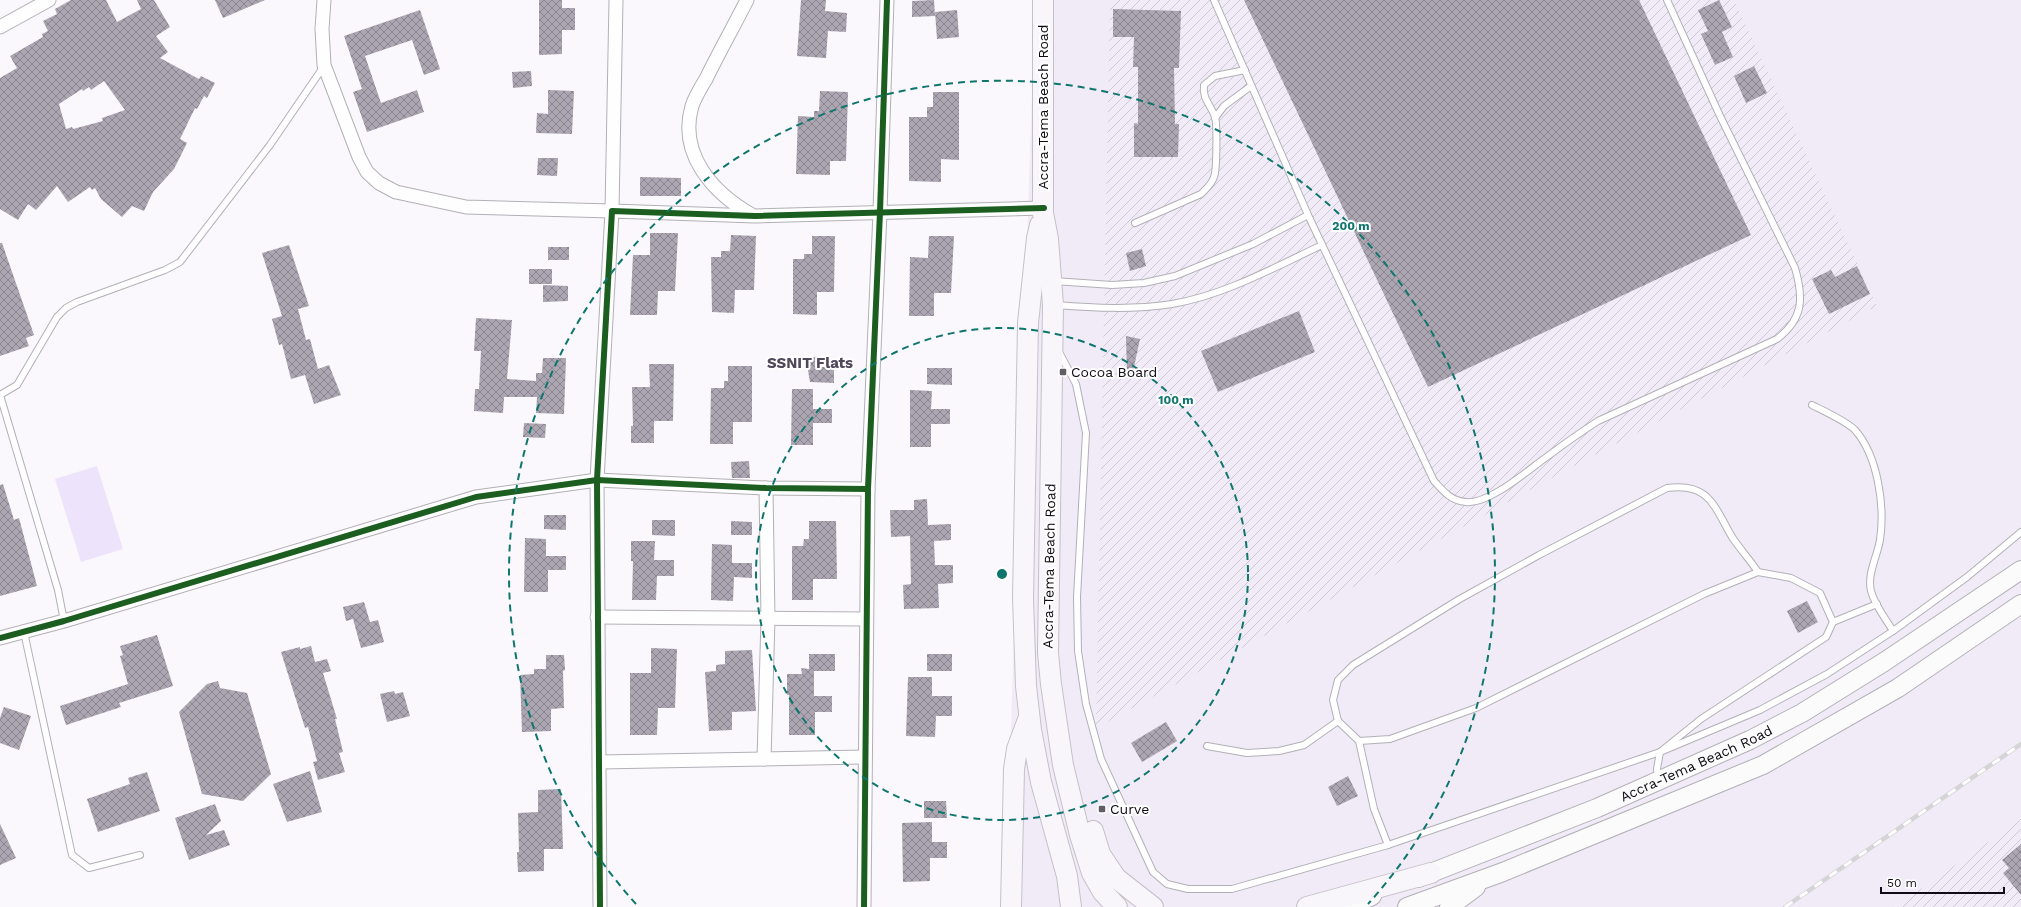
<svg xmlns="http://www.w3.org/2000/svg" width="2021" height="907" viewBox="0 0 2021 907" font-family="'Work Sans',sans-serif">
<style>
.built{fill:#f1ebf7}
.industrial{fill:url(#industrial-furrows)}
.pitch{fill:#ede3fa}
.building{fill:url(#building-cross-hatch);fill-rule:evenodd}
.lines{fill:none;stroke-linecap:round;stroke-linejoin:round}
.service-casing{stroke:#b2b0b6;stroke-width:8}
.minor-casing{stroke:#b2b0b6;stroke-width:15}
.secondary-casing{stroke:#b2b0b6;stroke-width:20}
.primary-casing{stroke:#c4c0c9;stroke-width:22}
.service{stroke:#fefeff;stroke-width:6}
.minor{stroke:#fefeff;stroke-width:13}
.secondary{stroke:#fbfbfc;stroke-width:18}
.primary{stroke:#f8f6fa;stroke-width:20}
.rail-casing{stroke:#d5d4d7;stroke-width:4.5}
.rail{stroke:#fff;stroke-width:3;stroke-dasharray:9;stroke-linecap:butt}
.cycleway-casing{stroke:#fff;stroke-width:8}
.cycleway{stroke:#1b5e20;stroke-width:6}
.ring{fill:none;stroke:#0f766e;stroke-width:2;stroke-dasharray:7 5}
.poi-dot{fill:#615e64;stroke:#fff;stroke-width:1.5}
.labels{text-anchor:middle;dominant-baseline:central;stroke-width:4;stroke-linejoin:round;paint-order:stroke}
.street-label{font-size:14px;fill:#0e0b12;stroke:#fff}
.poi-label{font-size:14px;fill:#0e0b12;stroke:#fff;text-anchor:start}
.neighbourhood-label{font-size:15px;font-weight:bold;fill:#51485b;stroke:#fff}
.centre{fill:#0f766e;stroke:#fff;stroke-width:2}
.ring-label{font-size:12px;text-anchor:middle;font-weight:bold;fill:#0f766e;stroke:#fff;stroke-width:4;stroke-linejoin:round;paint-order:stroke}
</style>
<defs>
<pattern id="industrial-furrows" width="10" height="10" patternUnits="userSpaceOnUse"><rect width="10" height="10" fill="#f1ebf7"/><path d="M-1 1l2-2M0 10L10 0M9 11l2-2" fill="none" stroke="#cdc8d3"/></pattern>
<pattern id="building-cross-hatch" width="8" height="8" patternUnits="userSpaceOnUse"><rect width="8" height="8" fill="#aba6b1"/><path d="M0 0l8 8M0 8l8-8" fill="none" stroke="#8a858f"/></pattern>
</defs>
<rect width="100%" height="100%" fill="#faf8fd"/>
<polygon class="built" points="1035,0 2021,0 2021,819 1895,907 1005,907"/>
<g class="industrial">
<polygon points="1110,0 1734,0 1877,306 1572,467 1096,728"/>
<polygon points="2021,819 2021,907 1895,907"/>
</g>
<polygon class="pitch" points="97,466 123,549 81,562 55,479"/>
<g class="building">
<path d="M71,0H106L117,22L141,9L137,0H154L170,27L156,36L168,52L160,58L199,79L201,76L215,83L207,98L204,96L197,109L195,108L180,139L187,143L174,169L153,192L144,211L132,206L122,217L101,199L95,188L92,190L90,187L68,202L57,186L36,210L28,204L18,220L0,209V78L17,68L10,56L43,37L42,34L48,31L43,21L57,14L55,9ZM104,81L125,110L102,118L103,121L73,129L72,127L66,129L59,104L82,89L83,91L89,87L91,90Z"/>
<polygon points="215,0 265,0 223,18"/>
<polygon points="539,0 562,0 562,8 575,8 575,30 562,30 562,54 539,55"/>
<polygon points="801,0 826,0 825,11 847,13 846,32 828,31 826,58 797,56"/>
<polygon points="934,0 935,16 912,17 912,1"/>
<polygon points="1244,0 1639,0 1751,235 1428,387"/>
<polygon points="1719,0 1732,27 1722,32 1733,57 1715,65 1701,34 1708,31 1698,10"/>
<polygon points="1113,9 1181,11 1179,68 1174,68 1175,124 1179,124 1178,157 1134,157 1134,123 1138,124 1138,67 1133,67 1134,37 1113,37"/>
<polygon points="420,10 440,69 424,75 412,40 365,56 381,103 417,90 424,112 367,132 353,92 362,89 344,36"/>
<polygon points="957,10 959,37 937,39 935,12"/>
<polygon points="1754,66 1767,93 1746,103 1734,76"/>
<polygon points="531,71 532,86 513,88 512,72"/>
<polygon points="548,90 574,91 572,134 536,133 537,113 548,114"/>
<polygon points="820,91 848,92 846,161 830,161 830,175 796,174 798,116 814,117 814,111 819,111"/>
<polygon points="933,92 959,92 959,160 941,159 941,182 909,181 909,117 927,117 927,107 933,107"/>
<polygon points="538,158 558,158 557,176 537,175"/>
<polygon points="640,177 681,178 681,196 640,196"/>
<polygon points="650,233 678,233 675,291 658,291 657,315 630,315 633,255 650,255"/>
<polygon points="731,235 756,236 754,290 735,290 734,313 712,312 711,257 721,257 721,251 730,251"/>
<polygon points="812,236 835,236 834,292 817,292 817,315 793,314 793,259 804,259 804,254 812,254"/>
<polygon points="929,236 954,236 951,293 934,293 934,316 909,316 910,257 928,258"/>
<polygon points="0,243 2,243 34,335 26,338 29,346 0,356"/>
<polygon points="289,245 309,306 298,309 306,340 310,339 318,369 329,365 341,395 314,404 305,375 291,379 282,344 279,345 272,319 282,316 262,253"/>
<rect x="548" y="247" width="21" height="13"/>
<polygon points="1142,249 1146,266 1130,271 1126,253"/>
<polygon points="1857,266 1870,294 1829,314 1812,279 1831,270 1835,277"/>
<rect x="529" y="269" width="23" height="15"/>
<polygon points="543,285 568,286 568,301 543,302"/>
<polygon points="1299,311 1315,352 1218,392 1201,351"/>
<polygon points="476,318 512,320 507,379 536,381 536,373 542,373 543,358 566,358 564,414 536,413 537,397 504,397 503,413 474,411 475,389 479,389 481,351 474,351"/>
<polygon points="1126,336 1140,339 1132,376 1127,376"/>
<polygon points="819,356 821,367 834,367 834,383 810,382 806,359"/>
<polygon points="649,364 674,364 673,421 654,421 654,443 631,443 631,426 633,426 632,387 650,387"/>
<polygon points="728,366 752,366 752,422 733,422 733,444 710,444 711,388 724,388 724,381 728,381"/>
<polygon points="927,368 952,368 952,385 927,384"/>
<polygon points="792,389 813,389 813,409 832,409 832,423 813,423 813,445 791,445"/>
<polygon points="910,390 932,391 931,409 950,409 950,424 931,424 931,447 910,447"/>
<polygon points="524,423 546,424 545,438 523,437"/>
<polygon points="749,461 750,478 732,478 731,462"/>
<polygon points="3,484 14,520 19,518 37,586 0,596 0,485"/>
<polygon points="927,499 928,525 951,524 951,540 934,541 935,565 953,565 953,583 938,584 939,608 904,609 903,585 911,584 910,536 891,537 890,510 914,510 914,500"/>
<polygon points="544,515 566,515 566,530 544,529"/>
<polygon points="652,520 675,520 675,536 652,535"/>
<polygon points="731,521 752,522 752,535 731,535"/>
<polygon points="809,521 836,521 837,579 813,579 813,600 792,600 792,546 803,546 804,539 809,539"/>
<polygon points="525,538 546,539 546,556 566,556 566,570 548,570 548,592 524,592"/>
<polygon points="631,541 655,541 654,560 674,560 674,576 657,576 656,600 632,600 633,561 631,561"/>
<polygon points="712,544 732,545 732,563 752,563 752,578 734,577 733,601 711,600"/>
<polygon points="1807,601 1818,622 1798,633 1787,611"/>
<polygon points="364,602 370,622 378,620 384,642 361,648 353,619 346,621 343,607"/>
<polygon points="157,635 173,686 119,703 121,707 66,725 60,706 128,684 120,656 123,655 120,646"/>
<polygon points="311,646 315,662 327,659 331,671 323,673 337,719 335,719 343,752 339,753 345,772 318,780 313,762 317,761 308,727 305,728 281,652 300,647 300,649"/>
<polygon points="651,648 677,649 675,708 658,708 657,735 630,735 630,673 651,673"/>
<polygon points="752,650 756,711 732,712 732,730 709,731 705,672 716,671 716,665 725,664 725,651"/>
<polygon points="809,654 835,654 835,671 814,671 814,696 832,696 832,712 815,712 815,735 789,735 789,695 787,695 787,674 802,674 801,668 809,669"/>
<rect x="927" y="654" width="25" height="17"/>
<polygon points="546,655 564,655 565,670 563,671 564,708 551,709 551,731 522,732 520,675 534,674 534,669 546,669"/>
<polygon points="908,677 932,677 932,696 952,696 952,716 936,716 935,737 906,736"/>
<polygon points="218,681 220,688 247,693 271,774 243,801 202,794 179,712 207,684"/>
<polygon points="394,691 395,694 403,692 410,716 387,722 380,694"/>
<polygon points="4,707 31,716 19,750 0,743 0,718"/>
<polygon points="1166,722 1177,741 1142,762 1131,743"/>
<polygon points="310,771 322,812 287,822 273,784"/>
<polygon points="147,772 160,811 98,832 87,799 130,784 128,778"/>
<polygon points="1348,776 1358,796 1337,806 1328,787"/>
<polygon points="561,789 563,849 544,849 544,871 518,872 517,852 519,852 518,813 538,812 538,790"/>
<polygon points="924,801 946,801 947,818 924,818"/>
<polygon points="215,804 221,821 206,835 224,830 230,845 189,860 175,818"/>
<polygon points="932,822 932,842 947,842 947,858 930,858 930,881 903,882 902,823"/>
<polygon points="0,824 16,858 0,865"/>
<polygon points="2021,844 2021,895 2003,873 2009,868 2002,860"/>
</g>
<g class="lines">
<g class="service-casing">
<g id="service">
<path d="M1214,0L1308,215L1434,481C1443,491 1451,501 1466,502C1489,505 1529,469 1548,456C1564,444 1581,432 1598,421L1777,339C1803,319 1804,299 1795,268L1720,116L1667,0"/>
<polyline points="1215,118 1224,106 1251,86"/>
<path d="M1135,223L1201,194C1206,189 1212,184 1214,177C1217,170 1217,123 1215,117C1211,105 1202,99 1204,85L1215,76L1245,70"/>
<polyline points="1054,281 1112,285 1144,283 1175,276 1253,244 1308,215"/>
<path d="M1056,305C1094,308 1133,310 1172,304C1225,295 1275,267 1322,245"/>
<polyline points="1058,350 1076,384 1086,433 1077,597 1078,651 1086,704 1101,759 1153,872 1167,884 1188,889 1232,889 1388,845 1660,752 1760,710 1827,674 1893,631 1967,577 2021,532"/>
<path d="M1812,405C1824,411 1846,421 1855,430C1878,456 1885,506 1880,540C1877,557 1867,574 1871,591C1875,606 1886,619 1893,631"/>
<polyline points="64,621 58,590 0,395 17,385 57,317 66,308 77,302 165,270 180,262 270,145 324,66"/>
<polyline points="1833,622 1877,604"/>
<polyline points="24,632 72,855 89,868 140,855"/>
<polyline points="1359,741 1374,809 1388,845"/>
<polyline points="1207,746 1247,753 1279,751 1304,745 1338,721"/>
<path d="M1658,779L1657,769L1660,752L1701,719L1826,637L1833,622L1820,593L1791,578L1758,572L1704,594L1476,708L1390,739L1359,741L1338,721L1333,700L1338,680L1353,665L1458,600L1539,555L1667,488C1709,482 1714,506 1732,537C1740,549 1750,560 1758,572"/>
</g>
</g>
<g class="minor-casing">
<g id="minor">
<polyline points="324,0 322,29 324,65 359,157 367,172 379,183 396,192 466,207 612,211 616,0"/>
<path d="M747,0C734,26 719,52 706,79C701,87 695,97 692,106C678,154 713,193 752,215"/>
<polyline points="0,27 49,0"/>
<polyline points="597,617 866,619"/>
<polyline points="0,638 64,621 476,497 597,480 766,488 868,489"/>
<polyline points="764,759 768,619 766,488"/>
<polyline points="600,762 864,757"/>
<polyline points="600,907 597,480 612,211 755,216 1044,208"/>
<polyline points="864,907 868,489 880,212 887,0"/>
</g>
</g>
<g class="secondary-casing">
<g id="secondary">
<path id="s1" d="M1418,878L1597,808L1750,740L1802,713L1884,662L2021,570"/>
<polyline points="1347,907 1372,896"/>
<polyline points="1407,907 1503,872 1763,765 1898,688 2021,604"/>
<polyline points="1449,907 1476,887"/>
</g>
</g>
<g class="primary-casing">
<g id="primary">
<polyline points="1043,0 1043,213 1048,239 1053,305 1048,653 1051,684 1063,765 1080,835 1092,873 1103,892 1117,907"/>
<polyline points="1040,225 1037,238 1028,323 1023,598 1026,686 1031,730 1041,782 1067,876 1071,907"/>
<polyline points="1093,831 1100,854 1116,878 1153,907"/>
<polyline points="1011,907 1014,769 1017,749 1029,717"/>
<polyline points="1307,907 1431,873"/>
</g>
</g>
<use href="#service" class="service"/>
<use href="#minor" class="minor"/>
<use href="#secondary" class="secondary"/>
<use href="#primary" class="primary"/>
<g class="rail-casing">
<polyline id="rail" points="1785,907 2021,744"/>
</g>
<use href="#rail" class="rail"/>
<g class="cycleway-casing">
<g id="cycleway">
<polyline points="0,638 64,621 476,497 597,480 766,488 868,489"/>
<polyline points="600,907 597,480 612,211 755,216 1044,208"/>
<polyline points="864,907 868,489 880,212 887,0"/>
</g>
</g>
<use href="#cycleway" class="cycleway"/>
</g>
<g class="ring">
<circle cx="1002" cy="574" r="246"/>
<path d="M636 904A493 493 0 1 1 1368 904"/>
</g>
<g class="poi-dot">
<rect x="1059" y="368" width="8" height="8" rx="2"/>
<rect x="1098" y="805" width="8" height="8" rx="2"/>
</g>
<g class="labels">
<g class="street-label">
<text transform="translate(1043 107) rotate(-90)">Accra-Tema Beach Road</text>
<text transform="translate(1049 566) rotate(-89)">Accra-Tema Beach Road</text>
<text stroke="none"><textPath href="#s1" startOffset="301">Accra-Tema Beach Road</textPath></text>
</g>
<g class="poi-label">
<text x="1071" y="372">Cocoa Board</text>
<text x="1110" y="809">Curve</text>
</g>
<g class="neighbourhood-label">
<text x="810" y="363">SSNIT Flats</text>
</g>
</g>
<circle cx="1002" cy="574" r="6" class="centre"/>
<g class="ring-label">
<text x="1351" y="230">200 m</text>
<text x="1176" y="404">100 m</text>
</g>
<path d="M1881 887v6h123v-6" fill="none" stroke="#0e0b12" stroke-width="2"/>
<text x="1887" y="887" font-size="12" fill="#0e0b12" stroke="#ffffff" stroke-width="3" paint-order="stroke">50 m</text>
</svg>
